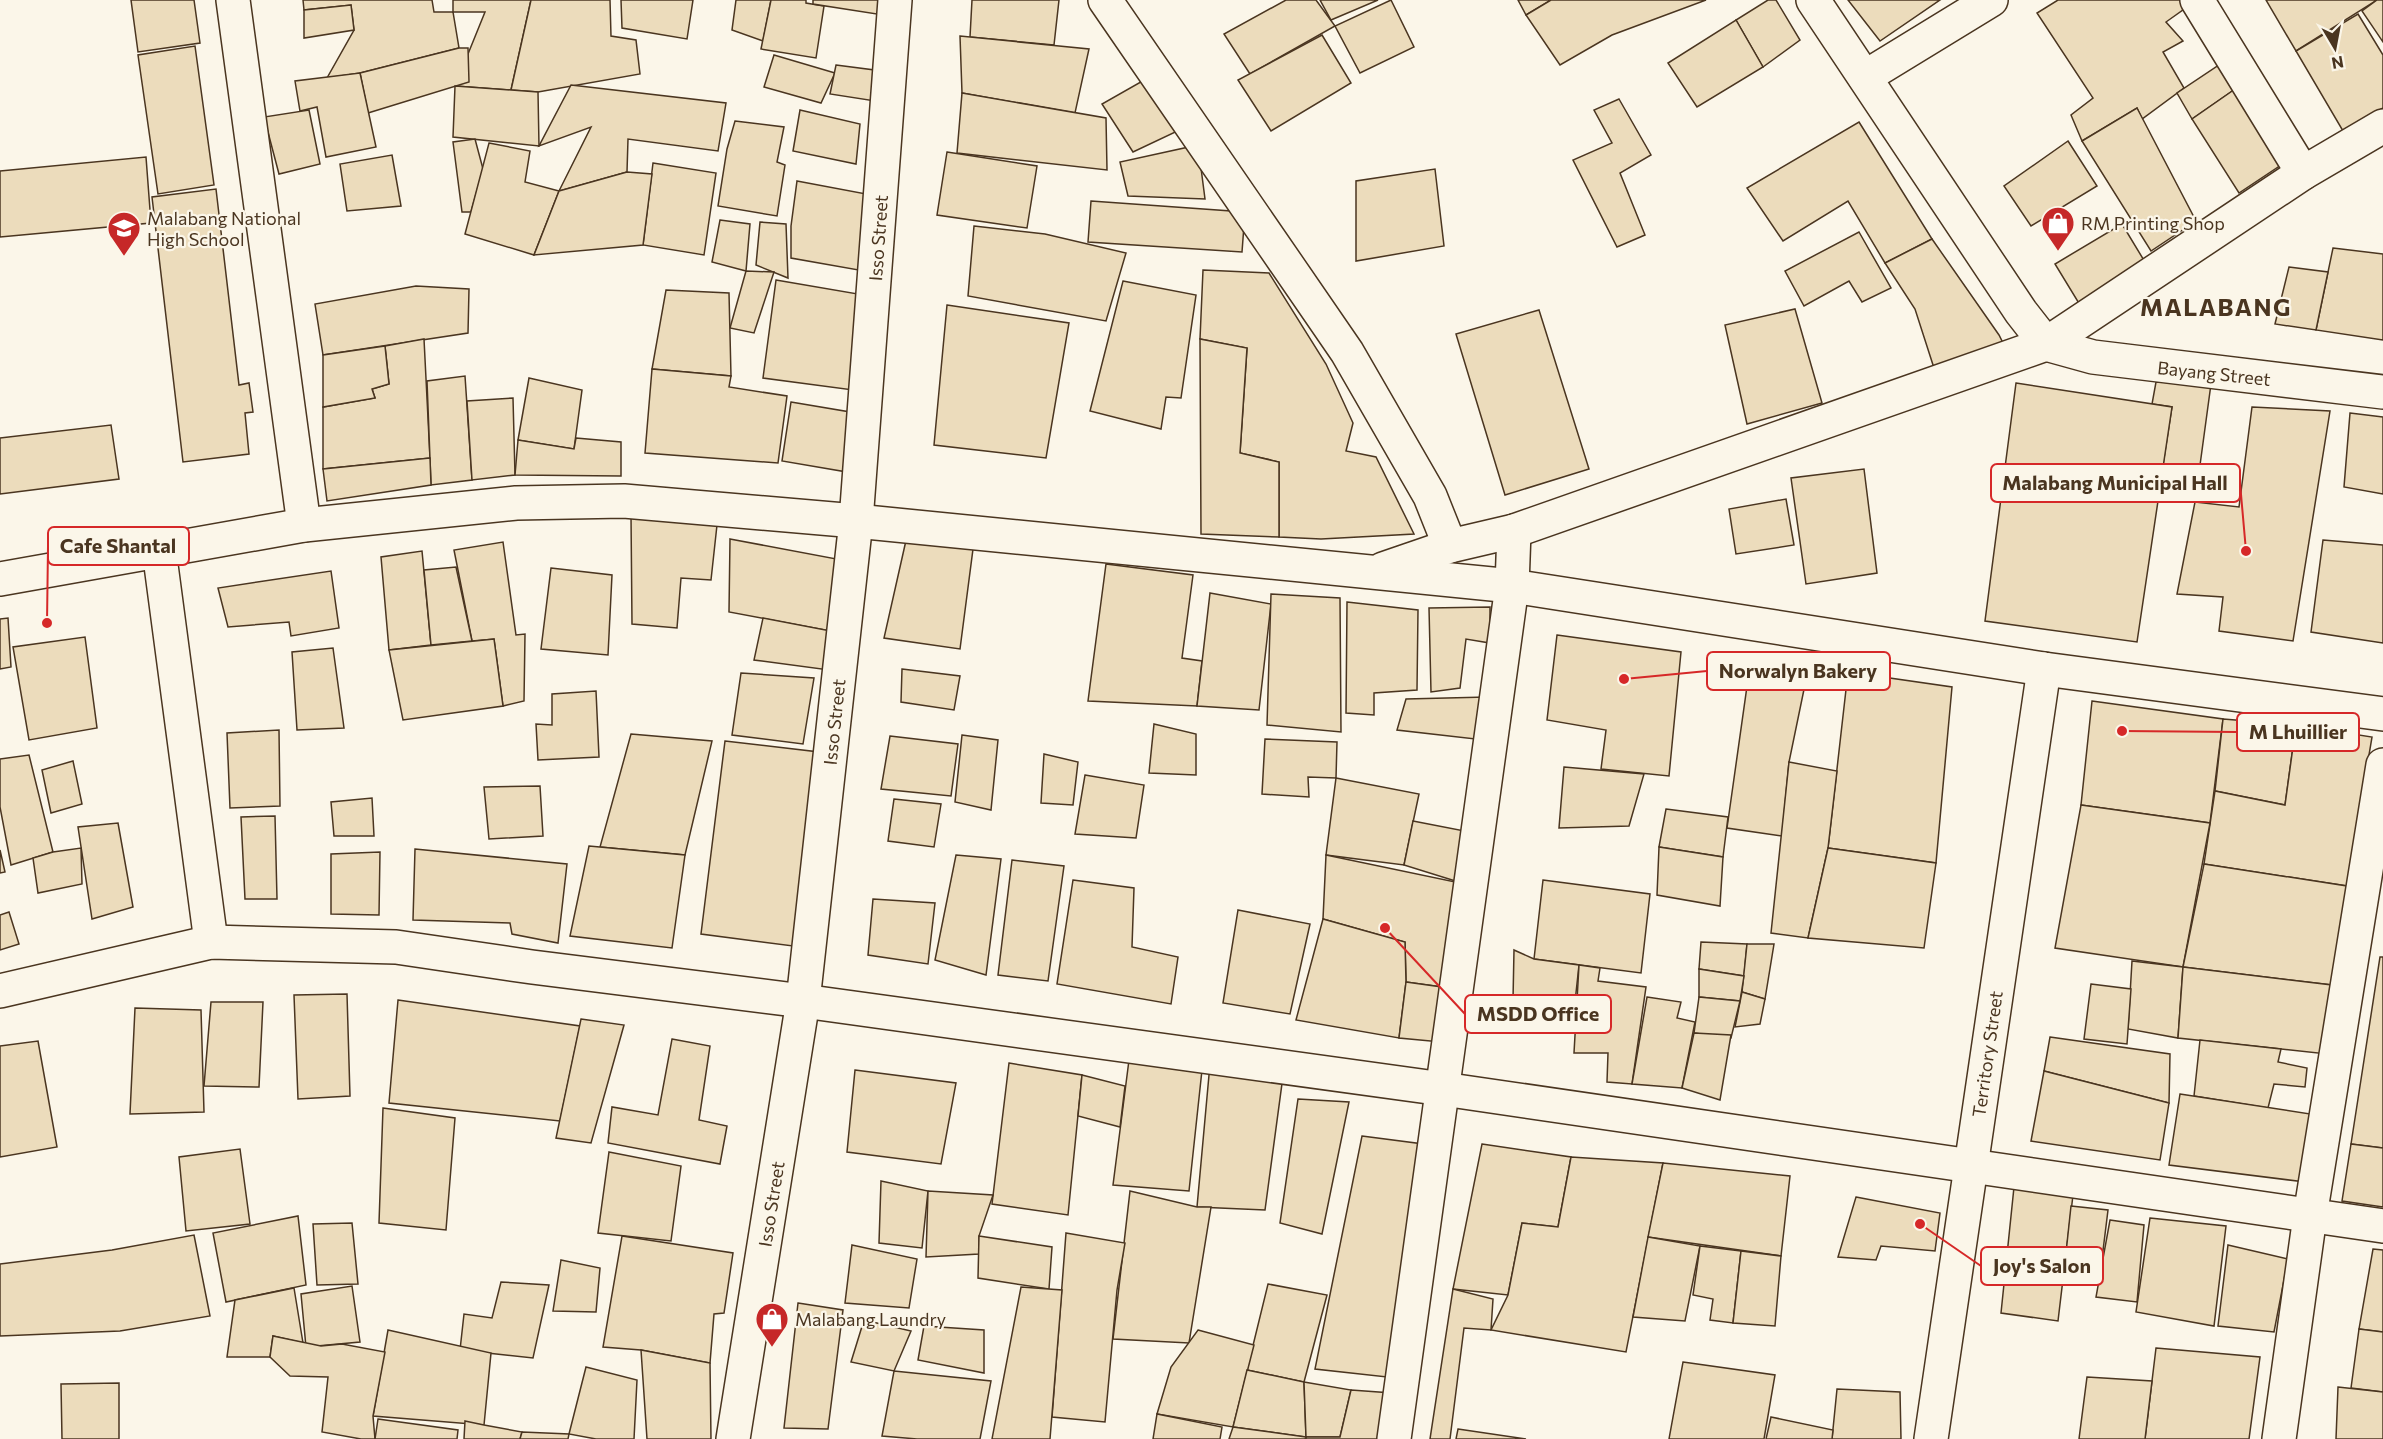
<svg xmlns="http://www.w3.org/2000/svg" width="2383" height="1439" viewBox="0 0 2383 1439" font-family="Commissioner,sans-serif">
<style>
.building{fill:#ecdcbc;stroke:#4a3520;stroke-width:1.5}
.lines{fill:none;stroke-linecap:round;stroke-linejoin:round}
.minor-casing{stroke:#4a3520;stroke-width:36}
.tertiary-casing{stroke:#4a3520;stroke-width:36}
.minor{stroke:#fbf6e9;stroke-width:33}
.tertiary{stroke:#fbf6e9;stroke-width:33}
.labels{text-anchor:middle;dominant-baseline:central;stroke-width:4.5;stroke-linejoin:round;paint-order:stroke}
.poi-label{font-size:18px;fill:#4a3520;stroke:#fbf6e9;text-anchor:start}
.street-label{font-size:18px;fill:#4a3520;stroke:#fbf6e9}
.district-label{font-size:24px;font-weight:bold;letter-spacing:1.5px;fill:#4a3520;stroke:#fbf6e9}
.leader{fill:none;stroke:#d62828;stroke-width:2}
.callout-dot{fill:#d62828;stroke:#fbf6e9;stroke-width:2}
.callout{fill:#fbf6e9;stroke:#d62828;stroke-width:2}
.callout-label{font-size:20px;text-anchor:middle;font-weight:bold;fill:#4a3520}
</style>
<rect width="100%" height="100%" fill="#fbf6e9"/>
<g class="building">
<polygon points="131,0 194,0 200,43 138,52"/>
<polygon points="303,0 432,0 434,12 453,12 459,48 360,73 327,78 354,30 351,5 304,10"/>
<polygon points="453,0 531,0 511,90 455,86 485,12 453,12"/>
<polygon points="531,0 610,0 611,36 636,40 640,74 538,92 511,90"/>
<polygon points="621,0 693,0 687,39 622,28"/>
<polygon points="736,0 771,0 763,41 732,30"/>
<polygon points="771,0 806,0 806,3 824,6 816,58 761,49"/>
<polygon points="813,0 885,0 883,15 813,4"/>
<polygon points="972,0 1059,0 1054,45 970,37"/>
<polygon points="1286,0 1316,0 1335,26 1250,74 1224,34"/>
<polygon points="1320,0 1378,0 1331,20"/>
<polygon points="1391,0 1414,47 1360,73 1335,26"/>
<polygon points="1518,0 1551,0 1526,15"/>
<polygon points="1551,0 1706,0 1612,35 1560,65 1526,15"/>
<polygon points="1768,0 1776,0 1800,40 1763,67 1736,20"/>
<polygon points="1848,0 1940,0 1880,41"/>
<polygon points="2058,0 2182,0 2187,7 2166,22 2183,41 2163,52 2184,88 2142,119 2137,108 2082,141 2071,115 2093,98 2037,13"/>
<polygon points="2266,0 2377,0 2296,51"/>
<polygon points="2377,0 2383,0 2383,42 2362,11"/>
<polygon points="351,5 354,30 304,38 304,10"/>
<polygon points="2358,14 2383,55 2383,108 2343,131 2296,51"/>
<polygon points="1736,20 1763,67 1697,107 1668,63"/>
<polygon points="1322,35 1351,83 1271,131 1238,80"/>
<polygon points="960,36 1089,49 1075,113 962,93"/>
<polygon points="195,46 214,185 158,194 138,55"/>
<polygon points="459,48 468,48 469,82 368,113 360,73"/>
<polygon points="774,55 835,73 821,103 764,87"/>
<polygon points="2228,59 2238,87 2192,119 2177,93"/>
<polygon points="836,65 882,71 875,101 830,94"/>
<polygon points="360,73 376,147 326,157 317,107 300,111 295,81"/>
<polygon points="1153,75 1186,127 1133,152 1102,104"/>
<polygon points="571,85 726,103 718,151 628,139 627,172 559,191 591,127 539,146"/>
<polygon points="455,86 538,92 539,146 453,137"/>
<polygon points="2238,87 2287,161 2239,193 2192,119"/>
<polygon points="962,93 1106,118 1107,170 957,153"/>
<polygon points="1619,99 1651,155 1620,173 1645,235 1617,247 1573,160 1612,143 1594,110"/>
<polygon points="2137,108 2196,221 2151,251 2082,141"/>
<polygon points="309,110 320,164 279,174 264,117"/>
<polygon points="800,110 860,124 856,164 793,151"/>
<polygon points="735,121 784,127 777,162 785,165 777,216 718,206 727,149"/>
<polygon points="1859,122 1932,239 1885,263 1848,201 1783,241 1747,188"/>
<polygon points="475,139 483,169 471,212 462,212 453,142"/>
<polygon points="2068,141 2097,186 2031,226 2004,186"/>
<polygon points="489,143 530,151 525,182 559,191 534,255 465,234"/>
<polygon points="1198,145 1205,199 1128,196 1120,162"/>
<polygon points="947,152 1037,166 1027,228 937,215"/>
<polygon points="392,155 401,206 347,211 340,164"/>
<polygon points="146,157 151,223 0,237 0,171"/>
<polygon points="653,163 716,173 704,255 643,245"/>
<polygon points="1435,169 1444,246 1356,261 1356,181"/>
<polygon points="627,172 652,174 643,245 534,255 559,191"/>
<polygon points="797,181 877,196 864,271 791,258 791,226"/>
<polygon points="216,189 239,385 249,383 253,412 245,413 249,454 183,462 152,197"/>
<polygon points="1091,201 1245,212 1242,252 1088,242"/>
<polygon points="720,220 750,224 746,271 712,262"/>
<polygon points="760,222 786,224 788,278 756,265"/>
<polygon points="2122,224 2148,267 2083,310 2055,264"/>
<polygon points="974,226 1045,234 1126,253 1106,321 968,296"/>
<polygon points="1859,232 1891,288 1862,302 1849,281 1804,306 1785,271"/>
<polygon points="1932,239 1999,335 2005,347 1934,368 1915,309 1885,263"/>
<polygon points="2333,248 2383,254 2383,340 2316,330"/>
<polygon points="2289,267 2328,272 2316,330 2275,324"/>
<polygon points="1203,270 1269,273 1326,364 1353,423 1346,451 1376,457 1414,534 1321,539 1279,537 1279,462 1240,453 1247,348 1200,339"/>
<polygon points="746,271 774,272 754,333 730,328"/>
<polygon points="776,280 864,295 853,390 763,378"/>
<polygon points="1123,281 1196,295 1181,398 1166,397 1161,429 1090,411"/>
<polygon points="416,286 469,289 468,333 323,355 315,304"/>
<polygon points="666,290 729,293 731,376 652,369"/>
<polygon points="947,305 1069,323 1046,458 934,445"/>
<polygon points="1795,309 1822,403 1747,424 1725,325"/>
<polygon points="1539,310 1589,469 1505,495 1456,334"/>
<polygon points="424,339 430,458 323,469 323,407 375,398 372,389 389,384 385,346"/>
<polygon points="1200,339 1247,348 1240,453 1279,462 1279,537 1201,534"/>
<polygon points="385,346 389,384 372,389 375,398 323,407 323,355"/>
<polygon points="652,369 731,376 729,387 787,396 778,463 645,453"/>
<polygon points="465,376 472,480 431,485 427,381"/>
<polygon points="529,378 582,390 574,449 518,440"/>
<polygon points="2156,382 2211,384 2195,502 2158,497 2172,407 2152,404"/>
<polygon points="2016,383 2172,407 2137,642 1985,621"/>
<polygon points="513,398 515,475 472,480 467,401"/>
<polygon points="791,402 856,413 853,473 782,461"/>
<polygon points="2252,407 2330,411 2293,641 2219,631 2223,597 2177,594 2195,502 2239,507"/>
<polygon points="2350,413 2383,417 2383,494 2344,487"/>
<polygon points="111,425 119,479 0,494 0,438"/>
<polygon points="576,438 621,442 621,476 515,475 518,440 574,449"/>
<polygon points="430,458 431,485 327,501 323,469"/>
<polygon points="1864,469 1877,573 1806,584 1791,478"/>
<polygon points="1786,499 1794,545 1736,554 1729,509"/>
<polygon points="631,515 717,525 711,580 681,578 677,628 632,624"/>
<polygon points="907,536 973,549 960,649 884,638"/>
<polygon points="730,539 842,560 836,632 729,612"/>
<polygon points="2323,540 2383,545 2383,643 2311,632"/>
<polygon points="503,542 516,635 525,634 524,701 503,706 494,639 472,641 454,550"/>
<polygon points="422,551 431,645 389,650 381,557"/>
<polygon points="1106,564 1193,575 1182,658 1202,661 1197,706 1088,701"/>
<polygon points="456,567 472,641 431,645 424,570"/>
<polygon points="551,568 612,575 608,655 541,649"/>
<polygon points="331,571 339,628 291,636 289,622 228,627 218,588"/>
<polygon points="1210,593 1271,604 1259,710 1197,706"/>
<polygon points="1271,594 1340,598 1341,732 1267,725"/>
<polygon points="1347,602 1418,610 1417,690 1374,693 1374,715 1346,713"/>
<polygon points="1490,607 1490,643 1466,639 1460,688 1431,692 1429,608"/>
<polygon points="8,618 11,667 0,669 0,619"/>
<polygon points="763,618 836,632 829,670 754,660"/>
<polygon points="1557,635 1681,652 1669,776 1601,769 1606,730 1547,720"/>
<polygon points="85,637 97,728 29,740 13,647"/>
<polygon points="494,639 503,706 403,720 389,650"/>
<polygon points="333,648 344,728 297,730 292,652"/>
<polygon points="1751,658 1808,670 1789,762 1782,836 1727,828"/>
<polygon points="902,669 960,676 954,710 901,702"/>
<polygon points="1848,672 1952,687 1936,863 1828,848"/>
<polygon points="741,673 814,678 803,744 732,735"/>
<polygon points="596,691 599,757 538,760 536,724 552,725 552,694"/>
<polygon points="1487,697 1484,740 1397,730 1406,699"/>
<polygon points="2092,701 2223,719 2210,823 2081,805"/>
<polygon points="2223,719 2296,725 2285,805 2215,791"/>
<polygon points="1154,724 1196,734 1196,775 1149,773"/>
<polygon points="2296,725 2372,737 2347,886 2204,864 2215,791 2285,805"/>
<polygon points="279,730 280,806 230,808 227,733"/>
<polygon points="631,734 712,741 685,855 600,847"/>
<polygon points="962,735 998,740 991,810 955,802"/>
<polygon points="890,736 958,744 951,796 881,789"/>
<polygon points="1265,739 1337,742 1336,778 1308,777 1309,797 1262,794"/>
<polygon points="725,741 819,752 793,946 701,934"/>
<polygon points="1044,754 1078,762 1073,805 1041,803"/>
<polygon points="29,755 53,852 11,865 0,807 0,759"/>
<polygon points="73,761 82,804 51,813 42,770"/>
<polygon points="1789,762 1837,771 1828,848 1808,938 1771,933"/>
<polygon points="1564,767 1644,774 1629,826 1559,828"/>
<polygon points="1085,775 1144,785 1136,838 1075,834"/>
<polygon points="1336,778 1419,794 1404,865 1326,855"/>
<polygon points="540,786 543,836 489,839 484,787"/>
<polygon points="372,798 374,836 334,836 331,802"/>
<polygon points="894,799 941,804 934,847 888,841"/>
<polygon points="2081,805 2210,823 2183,967 2055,948"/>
<polygon points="1666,809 1728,817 1723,857 1659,847"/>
<polygon points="275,816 277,899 245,899 241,817"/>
<polygon points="1413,821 1475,833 1465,884 1404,865"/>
<polygon points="118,823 133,907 92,919 78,827"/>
<polygon points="589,846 685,855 672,948 570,936"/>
<polygon points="1659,847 1723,857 1720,906 1657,895"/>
<polygon points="81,848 82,884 38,893 33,858 53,852"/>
<polygon points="1828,848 1936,863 1924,948 1808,938"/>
<polygon points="415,849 567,864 558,943 512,934 510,923 413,920"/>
<polygon points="0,850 5,872 0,873"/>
<polygon points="380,852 379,915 331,914 331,854"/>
<polygon points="956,855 1001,859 986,975 935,960"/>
<polygon points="1326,855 1465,884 1449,988 1406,982 1405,942 1323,919"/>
<polygon points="1012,860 1064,866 1048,981 998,975"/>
<polygon points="2204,864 2347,886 2332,985 2183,967"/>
<polygon points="1073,880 1134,888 1132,947 1178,957 1171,1004 1057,984"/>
<polygon points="1543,880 1650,894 1641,973 1534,959"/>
<polygon points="873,899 935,903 928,964 868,955"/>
<polygon points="1238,910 1310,924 1290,1014 1223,1003"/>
<polygon points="9,912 19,944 0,950 0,915"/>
<polygon points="1323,919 1405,942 1406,982 1399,1038 1296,1020"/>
<polygon points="1701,942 1747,944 1744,976 1699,969"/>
<polygon points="1747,944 1774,944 1765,999 1742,992"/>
<polygon points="1514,950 1534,959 1579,965 1575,1002 1513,1000"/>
<polygon points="2380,957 2383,957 2383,1148 2351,1144"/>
<polygon points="2132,961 2183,967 2178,1038 2128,1029"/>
<polygon points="1579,965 1600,968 1598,981 1646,987 1632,1084 1607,1082 1608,1053 1574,1053"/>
<polygon points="2183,967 2332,985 2327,1054 2178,1038"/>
<polygon points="1699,969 1744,976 1740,1001 1699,997"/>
<polygon points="1406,982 1449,988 1441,1042 1399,1038"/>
<polygon points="2091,984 2131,989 2127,1044 2084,1039"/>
<polygon points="1742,992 1765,999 1760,1024 1735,1027"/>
<polygon points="347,994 350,1096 298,1099 294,995"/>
<polygon points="1647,997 1681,1002 1677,1018 1695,1022 1682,1088 1632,1084"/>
<polygon points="1699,997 1740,1001 1731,1038 1694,1033"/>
<polygon points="398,1000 580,1026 560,1121 389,1103"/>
<polygon points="211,1002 263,1002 259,1087 204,1086"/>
<polygon points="135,1008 201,1010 204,1112 130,1114"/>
<polygon points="581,1019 624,1025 591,1143 556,1138"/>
<polygon points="1694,1033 1731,1035 1720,1100 1682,1088"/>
<polygon points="2050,1037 2170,1054 2169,1103 2044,1071"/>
<polygon points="672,1039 710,1046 699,1120 727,1126 720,1164 608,1143 612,1107 658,1115"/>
<polygon points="2200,1040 2281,1049 2278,1062 2307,1068 2305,1087 2274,1084 2268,1108 2194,1096"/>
<polygon points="38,1041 57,1147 0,1157 0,1046"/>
<polygon points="1129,1060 1202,1070 1189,1191 1113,1185"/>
<polygon points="1009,1063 1082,1075 1068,1215 992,1204"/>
<polygon points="1210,1064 1283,1076 1265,1210 1197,1207"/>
<polygon points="855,1070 956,1083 941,1164 847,1152"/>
<polygon points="2044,1071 2169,1103 2160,1160 2031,1141"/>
<polygon points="1082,1075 1125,1086 1120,1127 1078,1116"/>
<polygon points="2180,1094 2317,1115 2305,1182 2169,1165"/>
<polygon points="1298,1099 1349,1102 1322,1234 1280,1223"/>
<polygon points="383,1108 455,1118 446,1230 379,1223"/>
<polygon points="1362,1136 1431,1145 1387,1377 1315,1369"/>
<polygon points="1482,1144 1571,1157 1558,1227 1522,1223 1508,1295 1453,1289"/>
<polygon points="2351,1144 2383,1148 2383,1207 2342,1201"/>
<polygon points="240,1149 250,1224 186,1231 179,1157"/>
<polygon points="609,1152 681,1166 671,1241 598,1233"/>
<polygon points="1571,1157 1663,1163 1626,1352 1491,1330 1508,1295 1522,1223 1558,1227"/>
<polygon points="1663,1163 1790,1176 1781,1256 1648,1237"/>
<polygon points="881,1181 928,1191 922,1248 879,1243"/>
<polygon points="2014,1187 2073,1195 2058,1321 2001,1313"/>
<polygon points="928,1191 993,1195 979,1236 979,1254 926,1257"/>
<polygon points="1130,1191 1197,1207 1211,1207 1189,1343 1113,1339"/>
<polygon points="1856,1197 1940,1213 1935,1251 1881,1246 1876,1260 1838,1257"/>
<polygon points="2071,1206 2108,1210 2099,1283 2063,1281"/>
<polygon points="298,1216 306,1285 226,1302 213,1233"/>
<polygon points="2150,1218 2226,1226 2214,1326 2136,1312"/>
<polygon points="2110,1220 2144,1225 2137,1302 2096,1297"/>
<polygon points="352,1223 358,1284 317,1285 313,1224"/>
<polygon points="1066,1233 1125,1243 1117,1290 1105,1422 1052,1417"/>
<polygon points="194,1235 210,1316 120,1331 0,1336 0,1264 112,1250"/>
<polygon points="622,1236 733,1253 724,1313 714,1314 710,1363 641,1350 603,1347"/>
<polygon points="979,1236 1052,1247 1049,1289 978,1278"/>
<polygon points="1648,1237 1700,1246 1685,1321 1633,1317"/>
<polygon points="852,1245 917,1259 909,1308 845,1303"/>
<polygon points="2228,1245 2288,1259 2274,1332 2218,1326"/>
<polygon points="1700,1246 1741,1251 1733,1323 1710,1320 1713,1299 1693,1295"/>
<polygon points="2373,1249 2383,1250 2383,1332 2359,1329"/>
<polygon points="1741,1251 1781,1256 1775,1326 1733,1323"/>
<polygon points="561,1260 600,1268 596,1312 553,1311"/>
<polygon points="501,1282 549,1285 533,1358 460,1350 464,1314 492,1318"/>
<polygon points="1268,1284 1327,1295 1304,1382 1247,1370"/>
<polygon points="352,1286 360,1342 306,1347 301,1294"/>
<polygon points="1021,1287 1062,1290 1050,1439 992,1439"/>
<polygon points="294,1288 303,1343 273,1336 270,1357 227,1357 235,1300"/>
<polygon points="1453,1289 1493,1299 1491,1330 1464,1328 1450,1439 1430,1439"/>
<polygon points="798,1303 843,1310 828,1429 784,1428"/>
<polygon points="864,1320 911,1331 894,1371 851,1362"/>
<polygon points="924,1326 984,1330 984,1373 918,1360"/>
<polygon points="2359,1329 2383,1332 2383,1392 2351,1388"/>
<polygon points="388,1330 491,1353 484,1425 373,1416"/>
<polygon points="1198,1330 1254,1345 1233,1427 1157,1414 1171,1367"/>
<polygon points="273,1336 321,1346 342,1344 385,1352 373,1416 375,1439 361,1439 322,1432 328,1377 290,1376 270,1357"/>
<polygon points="2156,1348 2260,1357 2249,1439 2145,1439"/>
<polygon points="641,1350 710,1363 711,1439 647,1439"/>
<polygon points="1683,1362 1775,1375 1764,1439 1669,1439"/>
<polygon points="586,1367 637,1380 634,1439 596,1439 569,1434"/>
<polygon points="1247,1370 1304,1382 1306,1437 1233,1427"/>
<polygon points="894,1371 991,1381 980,1439 917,1439 882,1436"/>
<polygon points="2087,1377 2152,1381 2145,1439 2079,1439"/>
<polygon points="1304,1382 1351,1390 1340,1437 1306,1437"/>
<polygon points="119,1383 119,1439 62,1439 61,1384"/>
<polygon points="2338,1387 2383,1392 2383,1439 2336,1439"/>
<polygon points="1837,1389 1900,1392 1901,1439 1832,1439"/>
<polygon points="1351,1390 1392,1393 1385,1439 1306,1439 1306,1437 1340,1437"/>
<polygon points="1157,1414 1222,1427 1220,1439 1153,1439"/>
<polygon points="1771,1417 1833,1430 1832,1439 1766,1439"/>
<polygon points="378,1419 458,1430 457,1439 375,1439"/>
<polygon points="465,1421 484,1425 522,1432 520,1439 464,1439"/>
<polygon points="1233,1427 1306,1437 1305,1439 1229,1439"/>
<polygon points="1458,1429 1526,1439 1456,1439"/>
<polygon points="522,1432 569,1434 568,1439 520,1439"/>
</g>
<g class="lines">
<g class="minor-casing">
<g id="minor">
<polyline points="233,0 304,525"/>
<polyline points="1105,0 1347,352 1430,496 1450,546"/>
<polyline points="1813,0 2021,312 2046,344 2093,357 2383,392"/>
<polyline points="2197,0 2303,173"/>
<polyline points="1865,77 1991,0"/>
<polyline points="159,550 211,942"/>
<polyline points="1383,569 1450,546 1514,531 2046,344 2303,173 2383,126"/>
<polyline points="0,579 304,525 516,503 624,501 856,521 1512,586 2044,669 2383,714"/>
<polyline points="733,1439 803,1001 856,521 895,0"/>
<polyline points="1394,1439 1512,586 1514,531"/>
<polyline points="1931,1439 2044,669"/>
<polyline points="2279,1439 2310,1216 2383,765"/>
</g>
</g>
<g class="tertiary-casing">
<polyline id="tertiary" points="0,991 211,942 396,947 532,967 803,1001 1443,1089 2383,1226"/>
</g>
<use href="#minor" class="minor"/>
<use href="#tertiary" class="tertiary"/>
</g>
<defs>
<g id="shop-pin" transform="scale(1.725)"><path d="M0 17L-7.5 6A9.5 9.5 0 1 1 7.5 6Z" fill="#c62828" stroke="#fbf6e9"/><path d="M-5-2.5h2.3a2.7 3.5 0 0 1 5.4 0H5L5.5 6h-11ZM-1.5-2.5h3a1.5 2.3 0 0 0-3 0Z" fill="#fff"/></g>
<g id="school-pin" transform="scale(1.725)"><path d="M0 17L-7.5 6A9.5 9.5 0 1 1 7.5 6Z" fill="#c62828" stroke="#fbf6e9"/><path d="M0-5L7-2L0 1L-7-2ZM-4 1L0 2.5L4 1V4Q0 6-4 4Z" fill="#fff"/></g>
</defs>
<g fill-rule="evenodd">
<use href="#shop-pin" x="2058" y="223"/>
<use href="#school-pin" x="124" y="228"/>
<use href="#shop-pin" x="772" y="1319"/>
</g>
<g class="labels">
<g class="poi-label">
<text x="147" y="218">Malabang National<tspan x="147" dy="21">High School</tspan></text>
<text x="2081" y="223">RM Printing Shop</text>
<text x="795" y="1319">Malabang Laundry</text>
</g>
<g class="street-label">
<text transform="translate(878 238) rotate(-86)">Isso Street</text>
<text transform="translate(2214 373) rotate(6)">Bayang Street</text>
<text transform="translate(834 722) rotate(-84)">Isso Street</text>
<text transform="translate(1987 1054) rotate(-82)">Territory Street</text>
<text transform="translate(771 1204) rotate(-81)">Isso Street</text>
</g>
<g class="district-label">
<text x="2216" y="306">MALABANG</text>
</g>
</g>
<path class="leader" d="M2246 551L2240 483M47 623L48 546M1624 679L1707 671M2122 731L2237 732M1385 928L1465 1014M1920 1224L1981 1266"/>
<g class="callout-dot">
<circle cx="2246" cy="551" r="6"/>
<circle cx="47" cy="623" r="6"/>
<circle cx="1624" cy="679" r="6"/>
<circle cx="2122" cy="731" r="6"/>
<circle cx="1385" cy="928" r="6"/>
<circle cx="1920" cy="1224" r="6"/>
</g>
<g class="callout">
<rect x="1991" y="464" width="249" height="38" rx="6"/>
<rect x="48" y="527" width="141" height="38" rx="6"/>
<rect x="1707" y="652" width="183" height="38" rx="6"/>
<rect x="2237" y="713" width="122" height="38" rx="6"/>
<rect x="1465" y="995" width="146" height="38" rx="6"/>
<rect x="1981" y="1247" width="122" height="38" rx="6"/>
</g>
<g class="callout-label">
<text x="2115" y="490">Malabang Municipal Hall</text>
<text x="118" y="553">Cafe Shantal</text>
<text x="1798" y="678">Norwalyn Bakery</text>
<text x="2298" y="739">M Lhuillier</text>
<text x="1538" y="1021">MSDD Office</text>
<text x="2042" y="1273">Joy's Salon</text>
</g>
<g transform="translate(2335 48) rotate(170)" stroke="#fbf6e9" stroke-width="4.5" paint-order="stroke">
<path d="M0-4.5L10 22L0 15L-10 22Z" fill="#4a3520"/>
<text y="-9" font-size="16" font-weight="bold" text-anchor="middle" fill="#4a3520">N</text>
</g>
</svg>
